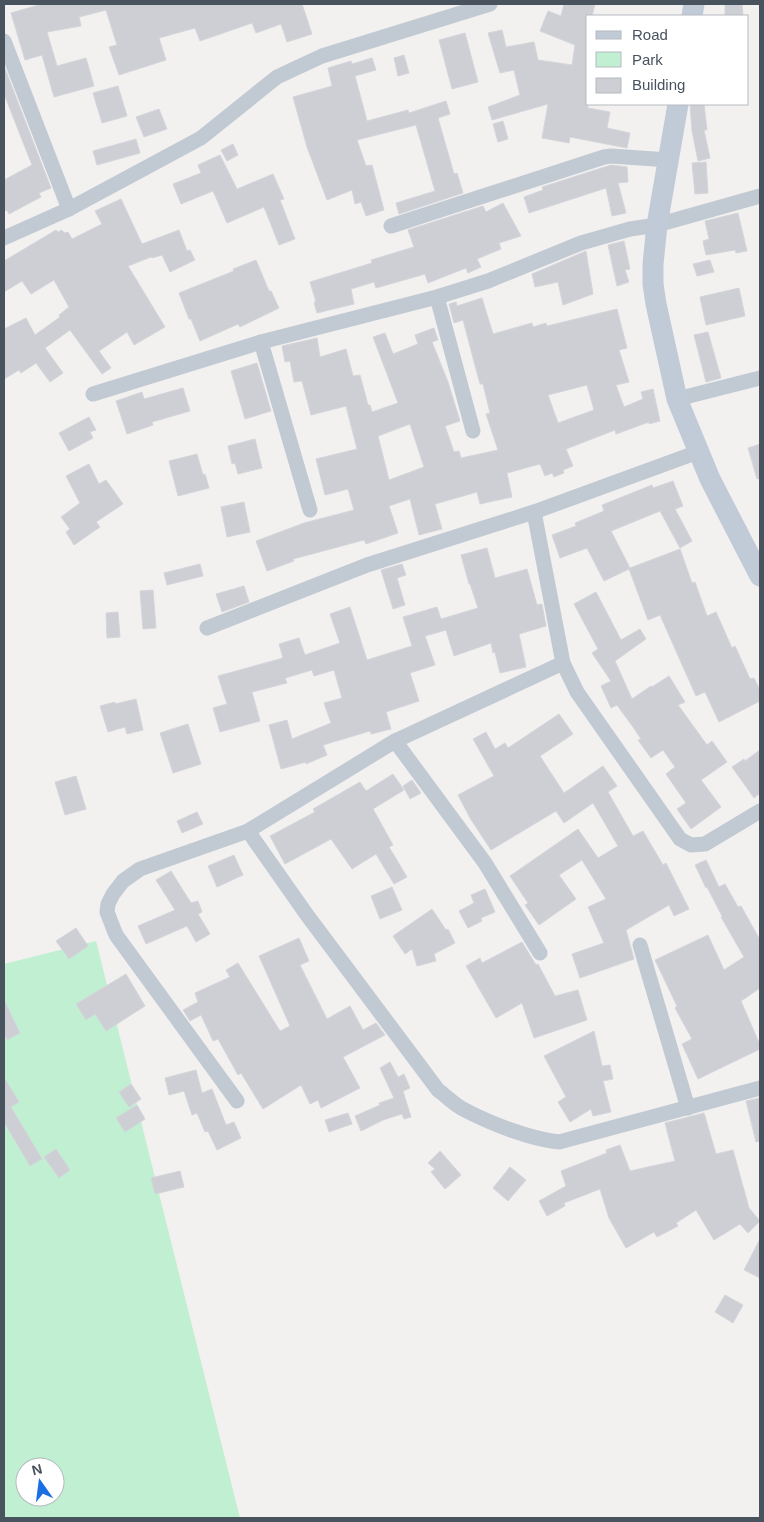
<svg xmlns="http://www.w3.org/2000/svg" width="764" height="1522" viewBox="0 0 764 1522" font-family="Arial,sans-serif">
<style>
.green{fill:#c0efd2;fill-rule:evenodd}
.building{fill:#cdcfd5;stroke:#d4d6dc;fill-rule:evenodd}
.lines{fill:none;stroke-linecap:round;stroke-linejoin:round}
.street{stroke:#c1cad2;stroke-width:15}
.secondary{stroke:#c1cbd7;stroke-width:21}
</style>
<rect width="100%" height="100%" fill="#f3f0f0"/>
<path class="green" d="M96,941L240,1518H4V964ZM25,1467H55V1497H25Z"/>
<g class="building">
<polygon points="42,4 302,4 312,34 287,42 281,24 256,33 252,23 200,41 195,28 159,38 166,60 119,75 109,47 117,45 106,10 79,17 81,26 47,32 57,66 86,58 94,86 54,97 42,55 25,60 11,13"/>
<polygon points="564,4 595,4 592,16 588,16 588,108 610,112 607,128 630,133 627,148 570,137 569,143 542,138 548,104 492,120 488,107 520,95 514,70 500,73 488,33 502,30 506,47 534,42 538,60 572,65 575,45 540,31 548,11 561,16"/>
<polygon points="725,4 742,4 743,15 725,16"/>
<polygon points="465,33 478,82 452,89 439,40"/>
<polygon points="404,55 409,73 398,76 394,58"/>
<polygon points="372,58 376,70 355,76 367,121 408,110 409,113 446,101 450,114 438,118 454,174 457,173 463,193 399,214 396,203 435,191 416,125 357,140 366,166 372,165 384,210 366,216 361,202 355,204 352,190 327,200 307,147 293,97 332,86 328,68 351,61 352,64"/>
<polygon points="4,66 51,188 39,193 41,197 9,214 7,210 4,211 4,180 32,165 4,94"/>
<polygon points="118,86 127,116 102,123 93,93"/>
<polygon points="690,104 704,104 707,130 704,130 710,158 698,161 692,131"/>
<polygon points="159,109 167,129 144,137 136,117"/>
<polygon points="503,121 508,139 498,142 493,124"/>
<polygon points="136,139 140,153 97,165 93,151"/>
<polygon points="233,144 238,155 227,161 221,150"/>
<polygon points="220,155 237,189 273,174 284,199 280,200 295,239 279,245 264,207 227,223 213,191 181,204 173,184 201,173 198,165"/>
<polygon points="706,162 708,193 695,194 692,163"/>
<polygon points="611,165 627,167 628,182 618,183 626,213 612,216 606,188 529,213 524,197 543,190 542,187"/>
<polygon points="121,199 142,244 179,230 187,251 190,250 195,260 170,272 162,255 152,258 151,257 128,266 165,327 134,345 127,332 99,351 111,368 102,374 70,330 45,348 63,373 50,382 36,363 21,373 19,370 4,379 4,329 26,318 35,335 60,317 59,315 69,307 54,280 31,294 22,281 4,292 4,261 56,230 58,232 62,230 64,233 68,232 72,239 102,224 95,211"/>
<polygon points="503,203 521,236 499,243 501,249 477,259 481,267 468,273 466,268 428,283 425,274 376,288 374,282 351,289 354,304 317,313 314,302 316,302 310,282 372,263 371,260 414,247 408,230 483,206 486,212"/>
<polygon points="738,213 747,251 736,253 735,250 706,255 703,241 709,239 705,221"/>
<polygon points="624,241 630,269 625,270 629,282 617,286 608,245"/>
<polygon points="586,251 593,294 563,305 558,282 535,287 532,274"/>
<polygon points="256,260 269,291 271,291 279,308 240,327 238,324 200,341 191,319 189,319 179,293 234,271 233,269"/>
<polygon points="710,260 714,272 697,276 693,264"/>
<polygon points="739,288 745,316 706,325 700,297"/>
<path d="M482,298L493,334L532,323L533,327L546,323L547,326L617,309L627,348L619,350L629,382L616,385L624,407L643,399L641,392L653,389L660,421L649,424V422L616,434L615,430L566,449L573,466L563,470L564,473L554,477L552,473L545,476L540,464L507,473L512,497L480,504L477,492L435,504L442,529L419,535L410,499L389,506L398,533L366,544L364,540L293,559L294,561L267,571L256,541L304,523L354,510L348,489L325,495L316,459L357,449L346,406L311,415L302,381L294,382L290,361L285,362L282,346L317,338L320,357L346,349L353,376L360,375L368,405H370L372,412L398,403L373,337L385,333L393,354L418,344L415,335L434,328L438,340L432,342L448,382L460,421L445,426L454,452L459,451L461,458L498,450L486,414L490,413L483,384H480L477,373L463,320L454,323L449,304L456,302L457,306ZM587,385L594,410L558,423L548,395ZM410,424L424,467L389,480L378,436Z"/>
<polygon points="708,332 721,378 706,382 694,335"/>
<polygon points="257,363 271,411 245,419 231,371"/>
<polygon points="183,388 190,411 152,422 153,425 127,434 116,401 142,392 144,399"/>
<polygon points="89,417 96,430 90,432 93,438 69,451 59,433"/>
<polygon points="255,439 262,468 238,474 235,463 232,464 228,446"/>
<polygon points="760,444 760,478 757,479 748,448"/>
<polygon points="197,454 203,475 205,474 209,488 178,496 169,461"/>
<polygon points="89,464 99,484 106,480 123,504 96,522 100,527 74,545 66,532 70,529 61,517 80,503 66,476"/>
<polygon points="673,481 683,506 675,509 692,541 680,548 660,511 611,531 630,568 680,549 692,583 695,582 707,616 716,612 732,648 735,646 750,679 754,678 760,690 760,701 719,722 705,692 696,696 660,615 648,620 629,569 604,581 587,548 560,558 552,535 576,526 575,523 604,511 602,505 652,485 653,488"/>
<polygon points="244,502 250,532 227,537 221,507"/>
<polygon points="487,548 495,578 527,569 537,605 542,604 546,626 519,634 526,667 500,673 495,652 493,653 491,643 454,656 446,630 425,636 435,665 410,673 419,701 386,712 391,729 371,734 370,731 323,745 327,755 306,764 306,762 281,769 269,725 287,720 292,739 331,723 324,703 342,698 334,670 314,676 312,670 285,678 287,683 252,692 260,721 220,732 213,708 227,704 218,676 283,658 279,644 299,638 305,655 340,643 330,614 350,607 367,660 412,646 403,617 437,607 441,619 478,608 470,584 469,584 461,555"/>
<polygon points="200,564 203,576 167,585 164,573"/>
<polygon points="402,564 406,575 397,578 405,605 393,609 381,570"/>
<polygon points="244,586 249,602 222,612 216,594"/>
<polygon points="153,590 156,628 143,629 140,591"/>
<polygon points="596,592 621,640 640,629 646,639 615,661 632,699 651,686 652,687 669,676 685,702 678,705 707,745 712,741 727,762 701,780 721,807 691,829 677,809 686,803 666,774 675,767 663,750 651,758 638,740 641,739 633,727 617,705 611,708 601,686 611,681 592,653 598,649 574,604"/>
<polygon points="118,612 120,637 107,638 106,613"/>
<polygon points="136,699 143,730 127,734 125,727 108,732 100,706 115,702 115,704"/>
<polygon points="559,714 573,734 540,756 564,793 603,766 617,786 608,792 633,836 643,831 663,865 666,863 689,909 674,916 669,905 626,930 634,959 580,978 572,954 604,943 588,907 606,899 582,860 559,875 576,899 539,925 525,905 528,903 510,876 578,829 598,858 618,846 593,803 564,823 556,811 491,850 470,818 458,795 494,776 473,739 486,732 495,749 505,743 508,748"/>
<polygon points="188,724 201,764 173,773 160,733"/>
<polygon points="760,750 760,793 754,798 732,767 744,759 745,761"/>
<polygon points="393,774 404,790 373,809 393,845 389,847 407,877 394,884 376,854 352,869 331,839 285,864 270,836 315,812 313,809 360,782 366,791"/>
<polygon points="76,776 86,809 65,815 55,782"/>
<polygon points="412,780 421,793 410,799 403,786"/>
<polygon points="197,812 203,824 182,833 177,821"/>
<polygon points="234,855 243,875 217,887 208,866"/>
<polygon points="706,860 719,887 725,884 738,907 741,906 760,940 760,988 741,1001 760,1045 760,1049 698,1079 682,1044 692,1039 675,1008 677,1006 655,960 708,935 724,970 744,957 721,917 722,916 707,887 706,888 695,865"/>
<polygon points="171,871 191,903 198,901 202,912 198,914 210,934 196,942 187,926 146,944 138,926 175,910 156,880"/>
<polygon points="392,887 402,910 380,919 371,896"/>
<polygon points="485,889 495,912 481,918 482,921 468,928 459,911 474,903 471,895"/>
<polygon points="432,909 446,930 448,929 455,943 434,954 436,961 417,966 412,949 405,954 393,936"/>
<polygon points="76,928 88,946 69,959 56,941"/>
<polygon points="299,938 309,961 300,965 327,1019 350,1006 363,1030 376,1023 385,1035 343,1057 360,1088 321,1108 318,1100 310,1104 301,1085 263,1109 241,1073 238,1075 218,1039 213,1041 201,1015 190,1021 183,1010 198,1002 195,993 230,977 226,970 238,963 280,1031 290,1026 259,956"/>
<polygon points="522,942 536,965 538,964 555,996 578,990 587,1020 534,1038 522,1003 496,1018 466,966 480,958 482,963"/>
<polygon points="126,974 145,1006 106,1031 95,1014 86,1020 76,1004"/>
<polygon points="4,1000 20,1033 7,1040 4,1033"/>
<polygon points="594,1031 602,1066 610,1065 613,1079 603,1081 611,1112 593,1116 591,1109 570,1122 558,1102 566,1097 544,1056"/>
<polygon points="390,1062 398,1077 404,1074 410,1088 403,1091 411,1117 404,1119 402,1114 383,1120 361,1131 355,1116 380,1105 379,1103 394,1098 380,1068"/>
<polygon points="196,1070 202,1093 212,1089 226,1125 234,1122 241,1138 217,1150 208,1131 205,1132 197,1113 192,1115 184,1091 169,1095 165,1078"/>
<polygon points="4,1077 19,1102 11,1107 42,1159 30,1166 4,1122"/>
<polygon points="131,1084 141,1099 129,1107 119,1092"/>
<polygon points="760,1098 760,1141 756,1142 746,1101"/>
<polygon points="137,1105 145,1119 125,1132 116,1118"/>
<polygon points="348,1113 352,1124 329,1132 325,1120"/>
<polygon points="704,1113 716,1154 733,1150 749,1208 760,1221 748,1233 740,1224 714,1240 696,1210 676,1223 678,1226 657,1237 654,1232 626,1248 609,1218 600,1189 564,1203 565,1206 547,1216 539,1201 566,1186 561,1171 607,1153 606,1150 620,1145 630,1171 675,1161 665,1123"/>
<polygon points="56,1149 70,1170 59,1178 44,1157"/>
<polygon points="440,1151 461,1175 445,1189 431,1172 435,1169 428,1163"/>
<polygon points="510,1167 526,1180 508,1201 493,1188"/>
<polygon points="180,1171 184,1187 155,1194 151,1178"/>
<polygon points="760,1239 760,1278 744,1270"/>
<polygon points="725,1295 743,1305 733,1323 715,1312"/>
</g>
<g class="lines">
<g class="street">
<polyline points="4,41 69,209"/>
<polyline points="391,226 604,157 611,156 669,160"/>
<polyline points="4,238 69,209 201,138 277,77 322,56 490,4"/>
<polyline points="437,297 473,431"/>
<polyline points="261,342 310,510"/>
<polyline points="93,394 261,342 437,297 488,281 581,243 630,229 657,225 760,196"/>
<polyline points="677,399 760,378"/>
<polyline points="534,512 563,663 577,692 680,839 691,845 705,844 760,811"/>
<polyline points="207,628 367,565 534,512 698,452"/>
<polyline points="395,741 485,863 540,953"/>
<path d="M248,831L307,915L438,1090C446,1096 454,1104 463,1109C489,1123 530,1139 559,1142L760,1088"/>
<polyline points="640,945 688,1108"/>
<polyline points="237,1101 116,935 107,912 108,904 113,894 123,881 140,869 248,831 395,741 563,663"/>
</g>
<g class="secondary">
<polyline points="692,16 694,4"/>
<polyline points="678,104 657,225 653,264 653,284 656,304 677,399 710,479 760,576"/>
</g>
</g>
<rect width="764" height="1522" fill="none" stroke="#48535e" stroke-width="10"/>
<rect x="586" y="15" width="162" height="90" fill="#ffffff" stroke="#b6babf"/>
<rect x="596" y="31" width="25" height="8" fill="#c1cbd7" stroke="#b6babf"/>
<text x="632" y="40" font-size="15" fill="#48535e">Road</text>
<rect x="596" y="52" width="25" height="15" fill="#c0efd2" stroke="#b6babf"/>
<text x="632" y="65" font-size="15" fill="#48535e">Park</text>
<rect x="596" y="78" width="25" height="15" fill="#cdcfd5" stroke="#b6babf"/>
<text x="632" y="90" font-size="15" fill="#48535e">Building</text>
<g transform="translate(40 1482) rotate(346)"><circle r="24" fill="#ffffff" stroke="#b6babf"/>
<path d="M0-4L9 19L0 12L-9 19Z" fill="#1a70e3"/>
<text y="-8" font-size="14" font-weight="bold" text-anchor="middle" fill="#48535e">N</text>
</g>
</svg>
